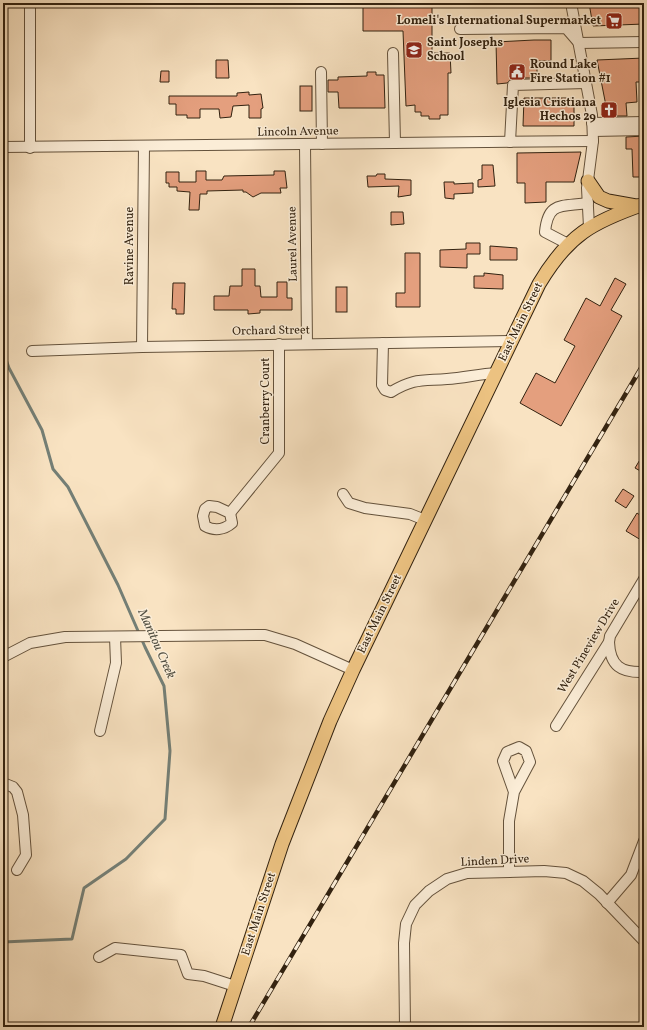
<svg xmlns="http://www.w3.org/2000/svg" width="647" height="1030" viewBox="0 0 647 1030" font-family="Vollkorn,serif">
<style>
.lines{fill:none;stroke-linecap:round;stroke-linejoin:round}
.stream{stroke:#747f76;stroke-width:3}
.building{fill:#e49f7e;stroke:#322210}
.minor-casing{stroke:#64523c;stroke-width:12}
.major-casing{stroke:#322210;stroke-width:15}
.minor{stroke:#fbedd7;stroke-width:10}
.major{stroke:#ecc281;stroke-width:13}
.rail-casing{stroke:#322210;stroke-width:4.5}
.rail{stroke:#fbedd7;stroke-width:3;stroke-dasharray:9;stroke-linecap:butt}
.labels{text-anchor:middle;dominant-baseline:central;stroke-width:3;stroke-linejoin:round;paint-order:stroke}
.poi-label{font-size:12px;font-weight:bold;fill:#322210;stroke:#fbedd7;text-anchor:end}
.street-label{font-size:12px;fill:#322210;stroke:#fbedd7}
.water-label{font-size:13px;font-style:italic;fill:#535043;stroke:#fbedd7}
</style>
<rect width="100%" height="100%" fill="#f9e3c2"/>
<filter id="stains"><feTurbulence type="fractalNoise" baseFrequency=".005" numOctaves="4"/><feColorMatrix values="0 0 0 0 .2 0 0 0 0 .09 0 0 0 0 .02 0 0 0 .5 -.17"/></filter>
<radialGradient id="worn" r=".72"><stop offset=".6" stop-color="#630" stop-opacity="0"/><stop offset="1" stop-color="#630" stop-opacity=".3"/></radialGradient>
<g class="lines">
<polyline class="stream" points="3,351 9,368 42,430 53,469 68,487 118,585 145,647 164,686 170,751 165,819 126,859 84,888 72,939 3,942"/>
</g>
<g class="building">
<polygon points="363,3 432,3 432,53 450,53 451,73 448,73 448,115 440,115 440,119 429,119 429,116 421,116 421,112 415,112 415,105 406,106 403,31 363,31"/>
<polygon points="589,3 644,3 644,24 593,26"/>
<polygon points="534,40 551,40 551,61 537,61 537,78 513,78 507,83 497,84 496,42"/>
<polygon points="644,58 644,82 636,82 637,102 626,103 627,116 608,116 597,60"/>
<polygon points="216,60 228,60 229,78 216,78"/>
<polygon points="161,71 169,71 169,82 160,82"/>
<polygon points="367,72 376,72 376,75 384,75 385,108 339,108 338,92 328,92 328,80 338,80 338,77 367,76"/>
<rect x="300" y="86" width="12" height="25"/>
<polygon points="249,92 249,95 261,94 263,108 261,109 261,118 249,118 249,105 233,106 231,117 220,118 219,109 200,109 200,118 187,118 187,115 176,115 176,104 169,104 169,96 237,96 237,93"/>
<polygon points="524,98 574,98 574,126 523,126"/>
<polygon points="644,136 644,177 633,177 632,149 626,149 626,137"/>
<polygon points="581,152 574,182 546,182 546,202 525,203 525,183 517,183 517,153"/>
<polygon points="482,165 493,165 495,186 478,187 478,180 482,179"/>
<polygon points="196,171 206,171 206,180 222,180 224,176 274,175 274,171 285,171 287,188 280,188 281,193 261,193 253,197 246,192 243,192 243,190 207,191 207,194 200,194 199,210 189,210 190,192 177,191 177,187 169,187 169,183 166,183 166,172 179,172 179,182 196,182"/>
<polygon points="377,174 385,174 385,179 411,180 411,195 398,197 399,186 368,187 367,176 376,176"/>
<polygon points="444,182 454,182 454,184 473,183 473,193 454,194 454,199 445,198"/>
<polygon points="391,212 403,212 404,224 391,225"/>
<polygon points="466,243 480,243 480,254 467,254 467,268 440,267 440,250 466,249"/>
<polygon points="490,246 517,248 517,260 490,260"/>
<polygon points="405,253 420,253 420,307 396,307 396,293 405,293"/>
<polygon points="242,269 255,269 255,286 260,286 261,297 277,297 277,282 287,282 287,298 292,298 292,310 260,310 260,313 248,314 248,310 214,310 214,296 229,296 230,286 242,286"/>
<polygon points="484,273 503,275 503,289 474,288 474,276 484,276"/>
<polygon points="615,278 626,284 611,310 622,316 561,426 520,403 536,373 555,383 575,346 564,340 586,298 600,306"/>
<polygon points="173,283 185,283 184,314 176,314 176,309 172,309"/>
<rect x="336" y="287" width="11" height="25"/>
<polygon points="644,453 644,473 635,468"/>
<polygon points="623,489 634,496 626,508 615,501"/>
<polygon points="637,513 644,518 644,534 641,540 626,531"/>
</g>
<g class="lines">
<g class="minor-casing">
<g id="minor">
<polyline points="30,3 30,148"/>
<polyline points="571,3 592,115 593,141 587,188 589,227"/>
<polyline points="460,29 566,28 579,43 644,42"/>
<polyline points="393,53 395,143"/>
<polyline points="321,72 322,144"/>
<polyline points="592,123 644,122"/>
<polyline points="593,131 644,130"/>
<polyline points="510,142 513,85 586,83"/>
<polyline points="305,145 307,344"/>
<polyline points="3,147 593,141"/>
<path d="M568,244L545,232C548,201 561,207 588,203"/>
<path d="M383,343L382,385L385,390L391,392C414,378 422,381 447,379C464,378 479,374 496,373"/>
<polyline points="142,347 144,146"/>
<polyline points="32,351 142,347 512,341"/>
<polyline points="343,494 349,503 365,508 410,514 425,520"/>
<path d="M209,506L217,507L230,513L232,523C224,530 214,531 205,526L203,516L205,509Z"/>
<polyline points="230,513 279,453 279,344"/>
<path d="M609,642C610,666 621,673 644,672"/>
<polyline points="3,657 30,643 65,637 265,635 295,644 353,670"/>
<polyline points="556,726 609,642 610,636 644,579"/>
<polyline points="100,731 116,663 115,637"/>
<polyline points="3,783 13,787 17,792 23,815 26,855 17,870"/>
<polyline points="509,872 509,821 514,792 530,762 526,751 519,747 507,752 503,761 514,792"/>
<polyline points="607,903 631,875 644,841"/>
<polyline points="99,957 115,948 181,955 188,974 204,976 235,986"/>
<polyline points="405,1027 404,943 406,924 415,905 429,891 447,879 467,873 544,871 566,873 583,881 599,894 644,941"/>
</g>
</g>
<g class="major-casing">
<g id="major">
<polyline points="588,181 599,197 608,201 636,206"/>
<path d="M222,1027L282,844L330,721L353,670L539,284C568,235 592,222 644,204"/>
</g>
</g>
<use href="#minor" class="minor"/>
<use href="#major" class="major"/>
<g class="rail-casing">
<polyline id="rail" points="249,1027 644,363"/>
</g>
<use href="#rail" class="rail"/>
</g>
<defs>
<g id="supermarket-square" transform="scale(0.9)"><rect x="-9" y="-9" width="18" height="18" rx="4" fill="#8f2418" stroke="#fbedd7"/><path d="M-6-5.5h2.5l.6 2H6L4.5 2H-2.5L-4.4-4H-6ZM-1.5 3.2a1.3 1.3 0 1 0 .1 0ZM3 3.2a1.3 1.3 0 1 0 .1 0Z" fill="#fff"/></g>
<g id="school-square" transform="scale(0.9)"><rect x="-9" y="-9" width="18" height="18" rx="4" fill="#8f2418" stroke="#fbedd7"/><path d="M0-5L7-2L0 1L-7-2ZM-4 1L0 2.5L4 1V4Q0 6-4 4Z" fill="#fff"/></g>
<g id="civic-square" transform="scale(0.9)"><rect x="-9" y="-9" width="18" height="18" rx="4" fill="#8f2418" stroke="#fbedd7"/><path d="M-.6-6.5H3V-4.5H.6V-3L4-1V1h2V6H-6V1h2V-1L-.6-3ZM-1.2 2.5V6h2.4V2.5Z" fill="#fff"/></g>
<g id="church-square" transform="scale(0.9)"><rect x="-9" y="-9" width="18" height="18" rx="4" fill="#8f2418" stroke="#fbedd7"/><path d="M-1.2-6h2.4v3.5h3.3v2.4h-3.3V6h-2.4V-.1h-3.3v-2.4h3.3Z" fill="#fff"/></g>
</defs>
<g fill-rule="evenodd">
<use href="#supermarket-square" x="614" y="21"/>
<use href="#school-square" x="414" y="50"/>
<use href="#civic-square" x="517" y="72"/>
<use href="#church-square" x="609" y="110"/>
</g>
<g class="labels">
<g class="poi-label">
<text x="601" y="21">Lomeli's International Supermarket</text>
<text x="427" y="43" text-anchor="start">Saint Josephs<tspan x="427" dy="14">School</tspan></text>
<text x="530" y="65" text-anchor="start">Round Lake<tspan x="530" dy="14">Fire Station #1</tspan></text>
<text x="596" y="103">Iglesia Cristiana<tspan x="596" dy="14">Hechos 29</tspan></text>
</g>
<g class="street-label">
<text transform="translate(298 132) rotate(-1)">Lincoln Avenue</text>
<text transform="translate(293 244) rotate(-91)">Laurel Avenue</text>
<text transform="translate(130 246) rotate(-90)">Ravine Avenue</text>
<text transform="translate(521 322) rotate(-64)">East Main Street</text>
<text transform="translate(271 331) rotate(-1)">Orchard Street</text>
<text transform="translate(266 401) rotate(-90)">Cranberry Court</text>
<text transform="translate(380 614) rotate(-64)">East Main Street</text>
<text transform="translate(589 646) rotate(-59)">West Pineview Drive</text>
<text transform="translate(495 861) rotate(-3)">Linden Drive</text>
<text transform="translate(259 914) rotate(-72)">East Main Street</text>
</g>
<g class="water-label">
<text transform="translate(156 644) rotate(66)">Manitou Creek</text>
</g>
</g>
<rect width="647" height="1030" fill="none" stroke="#f9e3c2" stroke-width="16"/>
<rect x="4" y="4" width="639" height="1022" fill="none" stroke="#322210" stroke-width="2"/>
<rect x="8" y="8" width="631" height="1014" fill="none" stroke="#322210"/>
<rect width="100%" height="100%" filter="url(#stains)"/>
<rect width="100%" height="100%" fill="url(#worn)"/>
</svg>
